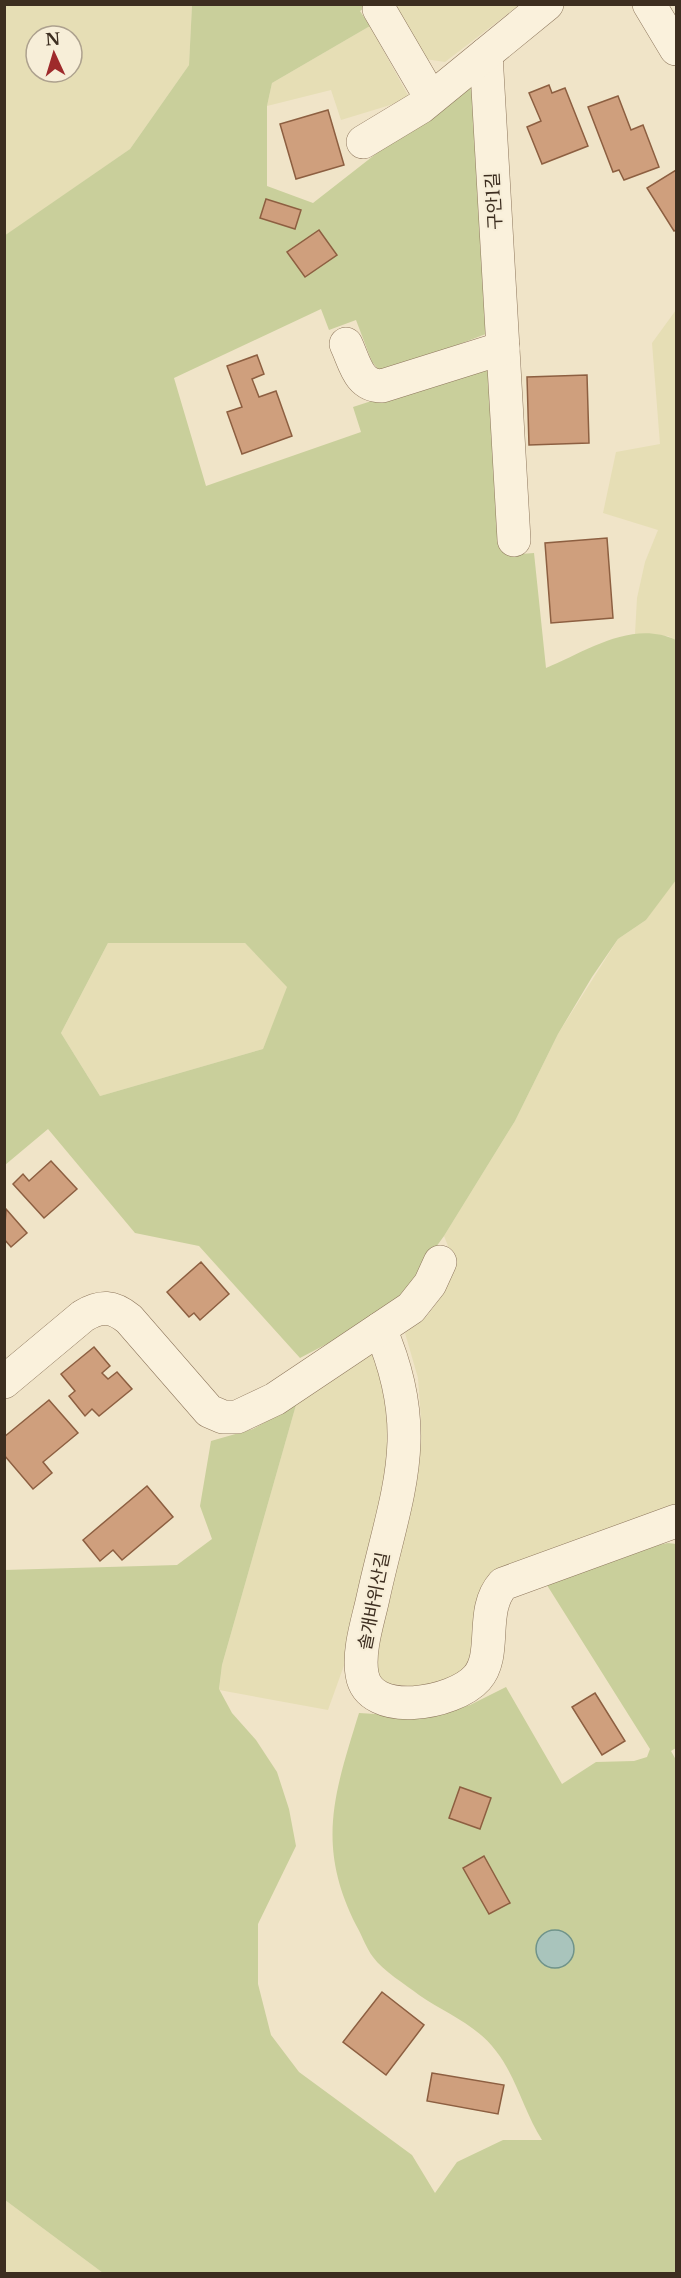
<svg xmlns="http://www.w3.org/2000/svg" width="681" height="2278" viewBox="0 0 681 2278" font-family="'Libre Baskerville','Noto Sans KR',serif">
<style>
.farmland{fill:#e6deb5;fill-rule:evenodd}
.green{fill:#c9cf9b;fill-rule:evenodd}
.water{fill:#a9c4bc;stroke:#6f938a;stroke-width:1.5}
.building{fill:#cf9f7d;stroke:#8d5f41;stroke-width:1.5}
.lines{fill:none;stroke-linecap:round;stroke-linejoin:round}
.minor-casing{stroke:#8d765c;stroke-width:34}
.minor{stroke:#faf1dc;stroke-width:33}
.labels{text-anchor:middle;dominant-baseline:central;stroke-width:4.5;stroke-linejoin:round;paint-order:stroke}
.street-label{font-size:18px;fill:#3d2e20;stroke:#f7eed8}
</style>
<rect width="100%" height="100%" fill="#f0e4c8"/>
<g class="farmland">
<path d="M5,5H192L189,65L130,149L5,236ZM36,36H72V72H36Z"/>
<polygon points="396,5 519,5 445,62 425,59"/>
<polygon points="370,26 410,99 341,120 331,90 267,106 272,83"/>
<polygon points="676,310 676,640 668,636 635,634 637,598 645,562 658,530 603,513 616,452 660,444 652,343"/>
<polygon points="676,877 676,1506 494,1571 484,1583 476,1601 471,1656 464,1669 449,1680 428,1688 382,1683 373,1671 418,1464 421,1420 418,1378 405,1333 427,1316 444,1293 456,1266 444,1236 515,1121 558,1034 618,939 646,920"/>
<polygon points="108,943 245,943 288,987 263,1049 100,1096 61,1033"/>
<polygon points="378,1350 397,1405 356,1632 328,1710 219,1690 222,1665 296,1405"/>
<polygon points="5,2200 103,2273 5,2273"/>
</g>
<g class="green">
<path d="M192,5H369L360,11L370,26L272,83L267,106V186L313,203L482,71L491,332L392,370H379L372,362L356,320L329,330L321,309L174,378L206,486L361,432L353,407L494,361L507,555L534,553L546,668C585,652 632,619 676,640V880L646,920L618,939L592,977L558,1034L515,1121L444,1236L397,1301L357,1328L300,1358L199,1246L135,1233L48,1129L5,1165L4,236L130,149L189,65ZM108,943H245L287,987L263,1049L100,1096L61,1033Z"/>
<path d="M296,1405L222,1665L219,1689L232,1713L256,1740L277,1772L289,1809L296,1846L258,1924V1984L271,2035L299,2072L412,2155L435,2193L457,2162L503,2140H542C524,2112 517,2078 496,2051C477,2025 445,2013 419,1995C405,1984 383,1971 373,1957C366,1948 362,1935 356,1925C316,1845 334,1794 359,1713L424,1717L470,1705L506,1687L562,1784L596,1762L634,1761L647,1757L650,1749L545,1582L654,1546L668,1543L676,1544V1748L671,1751L676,1760V2273H103L5,2200L4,1570L177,1565L212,1539L200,1506L211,1441L253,1429Z"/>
</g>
<circle class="water" cx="555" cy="1949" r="19"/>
<g class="building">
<polygon points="549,85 552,93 565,88 588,146 542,164 527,127 541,121 529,93"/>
<polygon points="618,96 631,130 643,125 659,167 624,180 619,170 613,172 588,107"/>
<polygon points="328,110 344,165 296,179 280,124"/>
<polygon points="676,170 676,230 674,231 647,188"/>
<polygon points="266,199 301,210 295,229 260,218"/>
<polygon points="319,230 337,255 305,277 287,252"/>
<polygon points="257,355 264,374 252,379 259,397 276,391 292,436 242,454 227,412 242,407 227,366"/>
<polygon points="587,375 589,443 529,445 527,377"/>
<polygon points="607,538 613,618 551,623 545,543"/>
<polygon points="51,1161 77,1189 44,1218 13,1184 23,1174 29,1181"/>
<polygon points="6,1209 27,1233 11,1247 4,1239"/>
<polygon points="201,1262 229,1294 200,1320 194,1313 189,1317 167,1292"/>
<polygon points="94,1347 110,1366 102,1373 108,1379 117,1372 132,1389 99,1416 92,1409 85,1416 69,1396 75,1391 61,1374"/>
<polygon points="49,1400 78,1433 43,1462 52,1473 33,1489 4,1455 4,1437"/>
<polygon points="147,1486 173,1517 122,1560 113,1550 100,1561 83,1540"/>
<polygon points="595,1693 625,1741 602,1755 572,1707"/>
<polygon points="460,1787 491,1798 480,1829 449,1818"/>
<polygon points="484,1856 510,1903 489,1914 463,1868"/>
<polygon points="382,1992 424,2025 386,2075 343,2042"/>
<polygon points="432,2073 504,2085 498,2114 427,2101"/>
</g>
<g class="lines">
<g class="minor-casing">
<g id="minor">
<polyline points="649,4 676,49"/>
<polyline points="379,9 431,98"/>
<polyline points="486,54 514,540"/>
<polyline points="363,142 421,107 547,4"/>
<path d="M346,344C355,363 358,386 382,386L503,348"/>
<path d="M380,1329C426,1435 396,1493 373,1598C368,1621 358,1650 362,1674C369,1719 454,1704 477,1678C498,1654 479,1611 503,1584L676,1521"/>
<path d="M4,1382L83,1316C101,1305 113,1306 129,1319L209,1411L223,1417H237L275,1399L411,1308L430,1284L440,1262"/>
</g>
</g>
<use href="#minor" class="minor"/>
</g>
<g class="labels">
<g class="street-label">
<text transform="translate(494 201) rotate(-93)">구안1길</text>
<text transform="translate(374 1601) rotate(-79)">솔개바위산길</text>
</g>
</g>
<rect width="681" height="2278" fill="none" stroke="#3d2e20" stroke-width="12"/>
<g transform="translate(54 54) rotate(356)"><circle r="28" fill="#f7eed8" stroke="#ada18e" stroke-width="1.5"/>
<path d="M0-4.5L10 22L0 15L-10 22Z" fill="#9e2a2b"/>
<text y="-9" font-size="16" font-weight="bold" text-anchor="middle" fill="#3d2e20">N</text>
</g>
</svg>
